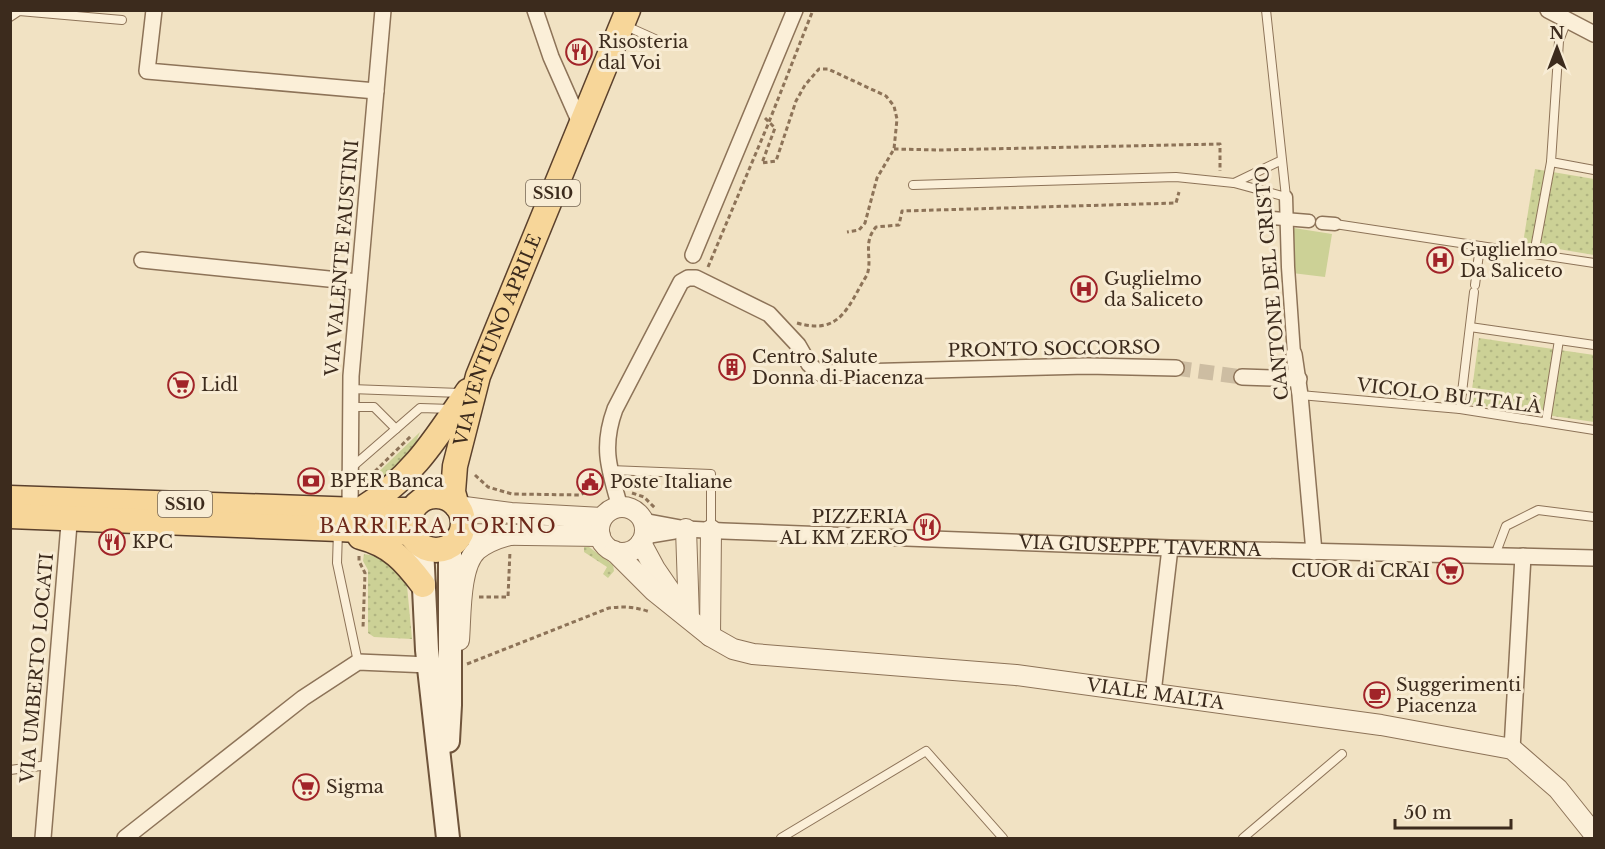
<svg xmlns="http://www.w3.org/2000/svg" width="1605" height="849" viewBox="0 0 1605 849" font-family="'Libre Baskerville',serif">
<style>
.grass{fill:url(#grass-dots)}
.garden{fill:#ccd196}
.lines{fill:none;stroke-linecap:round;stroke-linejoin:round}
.minor-tunnel{stroke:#cdbda2;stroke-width:15;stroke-dasharray:15 8;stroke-linecap:butt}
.service-casing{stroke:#8d7358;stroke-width:10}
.pedestrian-casing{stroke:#8d7358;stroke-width:15}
.minor-casing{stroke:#8d7358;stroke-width:18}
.tertiary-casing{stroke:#8d7358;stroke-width:22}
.secondary-casing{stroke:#6f543b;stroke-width:26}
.primary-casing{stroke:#5b412d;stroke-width:27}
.path{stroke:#8d7358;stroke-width:3;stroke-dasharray:4.5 3;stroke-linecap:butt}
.service{stroke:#fbefd8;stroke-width:8}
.pedestrian{stroke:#fbefd8;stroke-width:12}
.minor{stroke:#fbefd8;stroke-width:15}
.tertiary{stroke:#fbefd8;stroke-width:20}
.secondary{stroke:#fbefd8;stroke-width:22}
.primary{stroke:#f7d699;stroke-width:24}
.labels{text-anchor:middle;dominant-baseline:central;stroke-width:6;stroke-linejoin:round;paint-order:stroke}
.shield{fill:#f8ecd4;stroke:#746554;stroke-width:1.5}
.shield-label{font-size:16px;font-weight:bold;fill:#3c2b1d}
.poi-label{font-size:18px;fill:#3c2b1d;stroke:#f8ecd4;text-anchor:start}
.street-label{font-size:18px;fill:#3c2b1d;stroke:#f8ecd4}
.neighbourhood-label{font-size:20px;letter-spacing:1.5px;fill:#6c281a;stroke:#f8ecd4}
</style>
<defs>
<pattern id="grass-dots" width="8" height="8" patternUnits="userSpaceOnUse" patternTransform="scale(1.5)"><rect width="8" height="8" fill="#ccd196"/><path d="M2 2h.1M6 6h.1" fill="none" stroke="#b0b481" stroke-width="1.8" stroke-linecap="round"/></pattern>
</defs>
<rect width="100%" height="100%" fill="#f1e2c3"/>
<g class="grass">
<polygon points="1535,169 1594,179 1594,255 1523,243"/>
<polygon points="1479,338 1594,355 1594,422 1470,404"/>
<polygon points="420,432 405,469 377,487 361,489"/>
<polygon points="584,547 589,547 613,565 614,571 608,578 603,574 607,567 584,552"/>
<polygon points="364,554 381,557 406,575 412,639 374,637 368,633 368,570 363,561"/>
</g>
<polygon class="garden" points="1294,228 1332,234 1325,277 1292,273"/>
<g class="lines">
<polyline class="minor-tunnel" points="1176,368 1242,377"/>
<g class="service-casing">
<g id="service">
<polyline points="1266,10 1286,197 1234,183 1282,160"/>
<polyline points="10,17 19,11 122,20"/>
<polyline points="1567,20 1559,41 1551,162 1594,170"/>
<polyline points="626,26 655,39"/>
<polyline points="913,185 1176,177 1234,183"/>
<polyline points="1335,224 1480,246 1475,285"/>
<polyline points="1480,246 1594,263"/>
<polyline points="1534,254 1551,162"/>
<polyline points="1470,327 1594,345"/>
<polyline points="351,389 460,393"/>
<polyline points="1300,395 1460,409 1594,430"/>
<polyline points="351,407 374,407 396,429"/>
<polyline points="1460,409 1474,292"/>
<polyline points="1546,422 1559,340"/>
<polyline points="351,468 420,408 452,409"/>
<polyline points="610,470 711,474 711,529"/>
<polyline points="338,531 337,563 358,662"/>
<polyline points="1495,555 1506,526 1538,510 1594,517"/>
<polyline points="10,770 48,765"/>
<polyline points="781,838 926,751 1003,838"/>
<polyline points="1243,838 1342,754"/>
</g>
</g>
<g class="pedestrian-casing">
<g id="pedestrian">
<polyline points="1286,197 1288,267 1294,354"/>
<polyline points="1272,218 1309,221"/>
<polyline points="1322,223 1335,224"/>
</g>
</g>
<g class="minor-casing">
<g id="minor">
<polyline points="154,10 147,71 376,91"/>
<polyline points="535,10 551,57 581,125"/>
<polyline points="1548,10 1594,34"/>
<polyline points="693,255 795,10"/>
<polyline points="142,260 358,282"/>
<polyline points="1294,354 1300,395 1314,552"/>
<polyline points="1242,377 1299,379"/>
<path d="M620,507C609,469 601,447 615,409L681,282L688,278H696L769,314L798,345L809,364L819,373L1087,366L1176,368"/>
<polyline points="350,510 351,376 383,10"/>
<path id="s1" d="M643,521L686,529L723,531L1170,548L1594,558"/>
<polyline points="644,536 674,531"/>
<polyline points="1153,693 1170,548"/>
<polyline points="1512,749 1523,556"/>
<polyline points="43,838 70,512"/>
<polyline points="125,838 303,698 358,662 429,665"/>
</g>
</g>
<g class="tertiary-casing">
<g id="tertiary">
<polyline points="457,506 511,513 602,518"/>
<circle cx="622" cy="530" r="23"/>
<polyline points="686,529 689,618"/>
<polyline points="461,534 600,536"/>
<polyline points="641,543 655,569 679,604"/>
<path id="s2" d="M614,551L654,591L710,636L733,649L753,654L1016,675L1381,725L1512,749L1558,789L1594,834"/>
<polyline points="710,636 711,530"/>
<path d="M459,640C461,617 459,566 477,550C487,542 498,538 510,535"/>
</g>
</g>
<g class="secondary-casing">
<g id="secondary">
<polyline points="422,547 427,650 448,838"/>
<polyline points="448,741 450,705 450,546"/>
</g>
</g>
<g class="primary-casing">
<g id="primary">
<circle cx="436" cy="523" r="27"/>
<polyline points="10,498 360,510 412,510"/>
<path id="s3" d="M457,506L453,492L455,466L478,376L628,10"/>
<path d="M360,510C411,479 435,440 468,391"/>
<polyline points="10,516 339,529 410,533"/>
<path d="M360,537C391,545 405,561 423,585"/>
</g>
</g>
<g class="path">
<polyline points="765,118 775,128 762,163 776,161 796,101 805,85 819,69 828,69 886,96 894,106 897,119 894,149 877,178 865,223 859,230 847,232"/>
<polyline points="894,149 938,150 1220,144 1220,171"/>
<polyline points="708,267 769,122 813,10"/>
<path d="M797,323C842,336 848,305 867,275C873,258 862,243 876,227L899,225L902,211L1176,203L1179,192"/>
<polyline points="475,475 488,487 512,494 580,495 592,489 597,482"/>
<polyline points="364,482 411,436"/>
<polyline points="632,493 644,497 656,509"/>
<polyline points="359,556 359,561 365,573 363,628"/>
<polyline points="479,597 508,597 510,551"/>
<path d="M467,664L609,608C624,606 636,607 650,612"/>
</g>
<use href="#service" class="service"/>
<use href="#pedestrian" class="pedestrian"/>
<use href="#minor" class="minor"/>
<use href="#tertiary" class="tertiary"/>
<use href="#secondary" class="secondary"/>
<use href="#primary" class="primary"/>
</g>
<defs>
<g id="restaurant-ring" transform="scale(1.35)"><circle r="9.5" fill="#f8ecd4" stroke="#a12429" stroke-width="1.5"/><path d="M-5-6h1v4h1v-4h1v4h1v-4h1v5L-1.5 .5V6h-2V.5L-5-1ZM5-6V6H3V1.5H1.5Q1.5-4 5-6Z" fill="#a12429"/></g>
<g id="hospital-ring" transform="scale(1.35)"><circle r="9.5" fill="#f8ecd4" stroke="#a12429" stroke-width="1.5"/><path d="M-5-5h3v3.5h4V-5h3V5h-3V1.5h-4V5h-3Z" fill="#a12429"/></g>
<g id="building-ring" transform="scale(1.35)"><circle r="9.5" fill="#f8ecd4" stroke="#a12429" stroke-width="1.5"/><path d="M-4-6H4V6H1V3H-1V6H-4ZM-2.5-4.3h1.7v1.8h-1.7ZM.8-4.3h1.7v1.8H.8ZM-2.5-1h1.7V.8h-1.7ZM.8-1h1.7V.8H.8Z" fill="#a12429"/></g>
<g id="supermarket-ring" transform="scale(1.35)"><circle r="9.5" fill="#f8ecd4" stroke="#a12429" stroke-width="1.5"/><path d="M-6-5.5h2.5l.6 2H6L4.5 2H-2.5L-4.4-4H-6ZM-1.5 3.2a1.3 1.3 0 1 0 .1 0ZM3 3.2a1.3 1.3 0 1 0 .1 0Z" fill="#a12429"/></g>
<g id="bank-ring" transform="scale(1.35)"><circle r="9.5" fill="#f8ecd4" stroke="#a12429" stroke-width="1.5"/><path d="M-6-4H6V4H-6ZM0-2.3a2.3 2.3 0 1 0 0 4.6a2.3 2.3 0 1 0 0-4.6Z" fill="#a12429"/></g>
<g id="civic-ring" transform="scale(1.35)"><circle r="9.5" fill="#f8ecd4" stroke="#a12429" stroke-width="1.5"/><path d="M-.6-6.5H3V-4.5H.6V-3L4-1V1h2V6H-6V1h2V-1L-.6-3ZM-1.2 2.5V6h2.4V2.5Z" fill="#a12429"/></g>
<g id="cafe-ring" transform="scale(1.35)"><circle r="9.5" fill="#f8ecd4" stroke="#a12429" stroke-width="1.5"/><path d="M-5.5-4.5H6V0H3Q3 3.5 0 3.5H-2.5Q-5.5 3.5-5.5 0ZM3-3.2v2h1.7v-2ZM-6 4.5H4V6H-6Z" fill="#a12429"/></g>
</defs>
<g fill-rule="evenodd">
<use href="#restaurant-ring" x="579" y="52"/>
<use href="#hospital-ring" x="1440" y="260"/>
<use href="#hospital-ring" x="1084" y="289"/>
<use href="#building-ring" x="732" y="367"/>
<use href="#supermarket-ring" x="181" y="385"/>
<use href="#bank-ring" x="311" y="481"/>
<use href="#civic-ring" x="590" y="482"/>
<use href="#restaurant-ring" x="927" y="527"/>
<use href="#restaurant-ring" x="112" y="542"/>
<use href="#supermarket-ring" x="1450" y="571"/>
<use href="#cafe-ring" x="1377" y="695"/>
<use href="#supermarket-ring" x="306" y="787"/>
</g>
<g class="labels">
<g class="shield">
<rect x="526" y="180" width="54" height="26" rx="4.5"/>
<rect x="158" y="491" width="54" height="26" rx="4.5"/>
</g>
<g class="shield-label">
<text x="553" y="193">SS10</text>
<text x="185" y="504">SS10</text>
</g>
<g class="poi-label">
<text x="598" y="42">Risosteria<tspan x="598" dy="21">dal Voi</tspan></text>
<text x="1460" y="250">Guglielmo<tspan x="1460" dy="21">Da Saliceto</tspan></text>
<text x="1104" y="279">Guglielmo<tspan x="1104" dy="21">da Saliceto</tspan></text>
<text x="752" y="357">Centro Salute<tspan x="752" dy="21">Donna di Piacenza</tspan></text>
<text x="201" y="385">Lidl</text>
<text x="330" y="481">BPER Banca</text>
<text x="610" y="482">Poste Italiane</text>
<text x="908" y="517" text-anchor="end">PIZZERIA<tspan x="908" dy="21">AL KM ZERO</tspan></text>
<text x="132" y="542">KPC</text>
<text x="1430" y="571" text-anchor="end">CUOR di CRAI</text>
<text x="1396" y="685">Suggerimenti<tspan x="1396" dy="21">Piacenza</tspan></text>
<text x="326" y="787">Sigma</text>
</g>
<g class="street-label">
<text transform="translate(342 258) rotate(-85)">VIA VALENTE FAUSTINI</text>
<text transform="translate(1272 283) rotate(-95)">CANTONE DEL CRISTO</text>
<text stroke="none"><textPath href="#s3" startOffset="174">VIA VENTUNO APRILE</textPath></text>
<text transform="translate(1054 349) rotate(-1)">PRONTO SOCCORSO</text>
<text transform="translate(1449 396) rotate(7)">VICOLO BUTTALÀ</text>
<text stroke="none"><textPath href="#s1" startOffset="498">VIA GIUSEPPE TAVERNA</textPath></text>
<text transform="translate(37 668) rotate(-85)">VIA UMBERTO LOCATI</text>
<text stroke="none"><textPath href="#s2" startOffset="580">VIALE MALTA</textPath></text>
</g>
<g class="neighbourhood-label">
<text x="438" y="526">BARRIERA TORINO</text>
</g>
</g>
<rect width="1605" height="849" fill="none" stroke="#3c2b1d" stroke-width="24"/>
<g transform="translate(1557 48)" stroke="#f8ecd4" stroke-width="4.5" paint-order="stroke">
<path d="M0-4.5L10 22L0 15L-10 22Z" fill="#3c2b1d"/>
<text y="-9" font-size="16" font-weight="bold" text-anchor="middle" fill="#3c2b1d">N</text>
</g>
<path d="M1395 819v9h116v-9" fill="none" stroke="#3c2b1d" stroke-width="3"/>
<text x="1404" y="819" font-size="18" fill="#3c2b1d" stroke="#f8ecd4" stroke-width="4.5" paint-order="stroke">50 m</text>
</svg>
